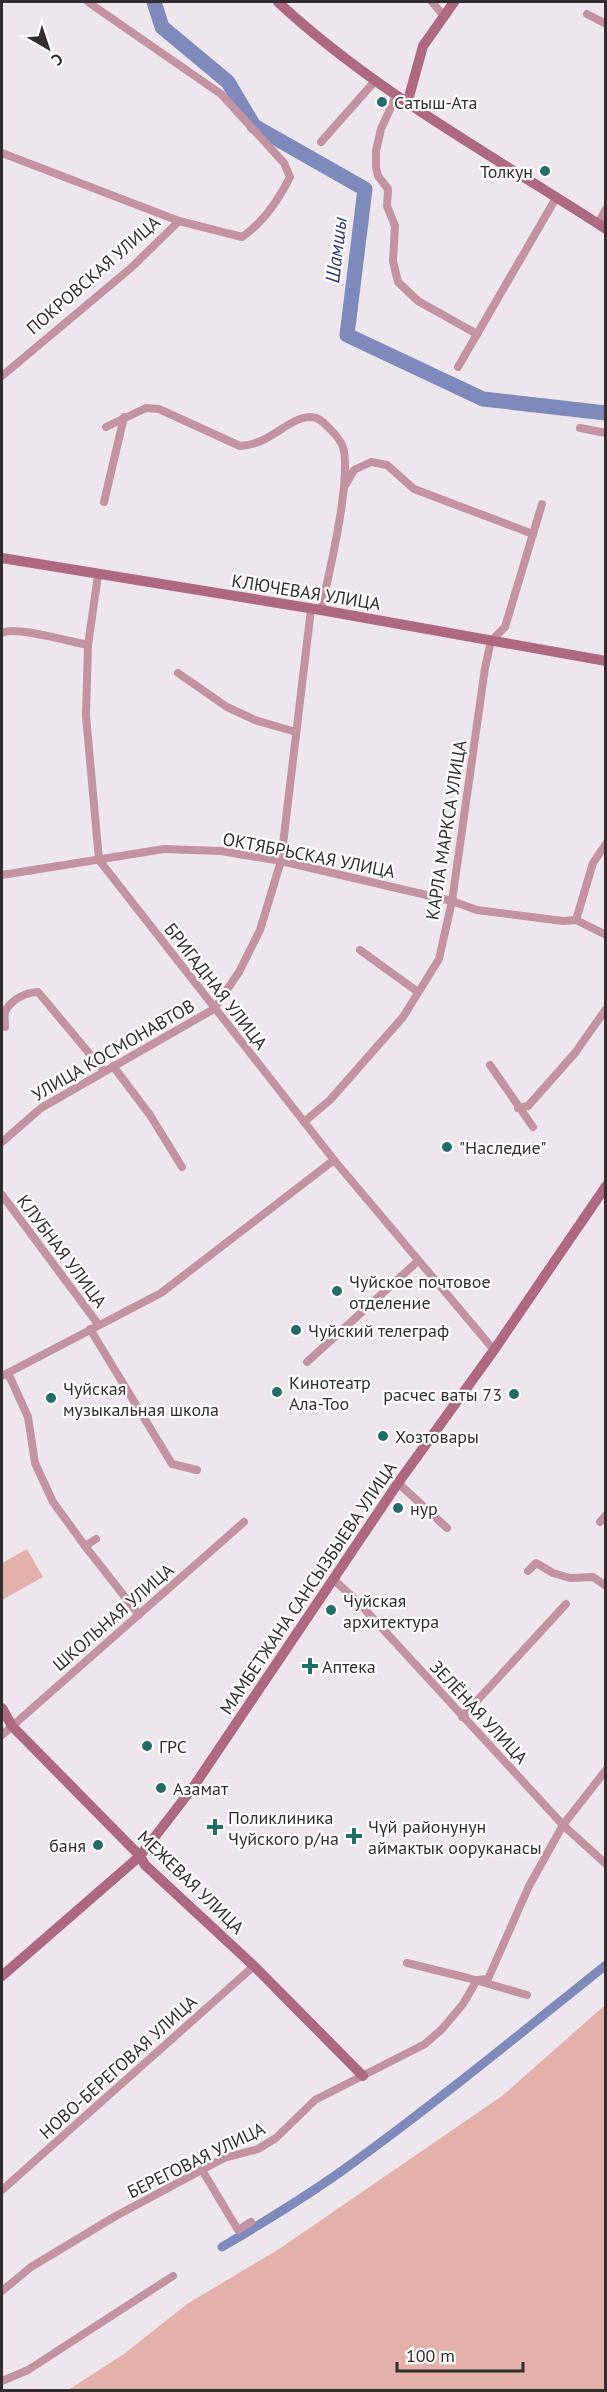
<svg xmlns="http://www.w3.org/2000/svg" width="607" height="2392" viewBox="0 0 607 2392" font-family="'PT Sans',sans-serif">
<style>
.green{fill:#e4b1aa}
.lines{fill:none;stroke-linecap:round;stroke-linejoin:round}
.canal{stroke:#7e89bc;stroke-width:9}
.river{stroke:#7e89bc;stroke-width:15}
.street{stroke:#c493a2;stroke-width:8}
.secondary{stroke:#ae687f;stroke-width:10}
.poi-dot{fill:#226d69;stroke:#fff;stroke-width:2}
.labels{text-anchor:middle;dominant-baseline:central;stroke-width:4.5;stroke-linejoin:round;paint-order:stroke}
.poi-label{font-size:18px;fill:#312e30;stroke:#fff;text-anchor:start}
.street-label{font-size:18px;fill:#312e30;stroke:#fff}
.water-label{font-size:20px;font-style:italic;fill:#333b7b;stroke:#fff}
</style>
<rect width="100%" height="100%" fill="#eee6ed"/>
<g class="green">
<polygon points="27,1549 43,1577 2,1600 2,1563"/>
<polygon points="605,2005 605,2390 68,2390 124,2354 187,2304 279,2249 502,2096"/>
</g>
<g class="lines">
<path class="canal" d="M222,2247C266,2221 309,2195 350,2165C437,2102 521,2033 606,1965"/>
<polyline class="river" points="154,2 162,27 228,82 254,126 365,189 347,335 483,399 606,413"/>
<g class="street">
<polyline points="432,2 443,15"/>
<polyline points="587,14 606,24"/>
<polyline points="396,96 381,129 376,151 376,167 378,176 388,189 387,206 395,226 393,261 398,282 418,301 477,334"/>
<polyline points="321,142 375,81"/>
<path d="M2,153L179,221L242,237C264,222 278,201 290,177L284,163L221,94L88,2"/>
<polyline points="598,224 606,209"/>
<polyline points="458,367 556,198"/>
<polyline points="2,376 132,267 179,221"/>
<path d="M106,427L146,408L159,409L240,446C270,445 287,418 310,417C319,417 324,423 329,428C334,433 341,441 343,447C352,478 329,574 321,610"/>
<polyline points="580,428 606,433"/>
<polyline points="346,484 354,470 371,462 387,465 414,489 533,534"/>
<polyline points="104,502 124,417"/>
<polyline points="98,575 88,645 86,716 99,860 334,1160 494,1350"/>
<path d="M2,633C14,625 71,642 88,645"/>
<polyline points="178,673 227,707 255,720 296,732"/>
<polyline points="2,875 164,849 221,851 281,861 452,901 477,910 563,921 576,920 606,935"/>
<polyline points="576,920 593,863 606,844"/>
<polyline points="360,950 418,992"/>
<path d="M5,1027C5,1023 4,1016 5,1012C10,1000 26,992 38,992L104,1071"/>
<polyline points="490,1065 533,1127"/>
<polyline points="113,1066 150,1115 182,1167"/>
<polyline points="518,1108 528,1106 575,1053 606,1009"/>
<polyline points="304,1122 330,1100 403,1017 439,959 452,901 485,668 491,641 505,627 542,504"/>
<polyline points="2,1142 41,1108 214,1009 239,972 260,930 281,861 311,609"/>
<polyline points="2,1195 98,1324"/>
<polyline points="90,1329 172,1464 197,1470"/>
<polyline points="307,1362 418,1261"/>
<polyline points="8,1373 28,1417 35,1463 53,1502 85,1546"/>
<polyline points="2,1376 161,1293 334,1160"/>
<polyline points="398,1483 447,1528"/>
<polyline points="600,1522 606,1515"/>
<polyline points="96,1539 85,1546 139,1615"/>
<polyline points="528,1571 536,1563 553,1573 570,1578 593,1577 606,1586"/>
<polyline points="333,1579 358,1602 563,1825 606,1864"/>
<polyline points="462,1717 566,1604"/>
<polyline points="2,1735 244,1522"/>
<polyline points="407,1963 468,1978 527,1995"/>
<polyline points="202,2170 238,2230 251,2222"/>
<polyline points="2,2190 254,1966"/>
<polyline points="2,2291 31,2267 114,2217 224,2158 258,2149 276,2138 315,2100 425,2044 442,2029 463,2004 477,1980 488,1979 529,1886 563,1825 606,1770"/>
<polyline points="2,2381 28,2370 173,2276"/>
</g>
<g class="secondary">
<path d="M278,2C376,93 494,156 606,229"/>
<polyline points="407,104 423,46 454,2"/>
<polyline points="2,558 321,610 606,661"/>
<polyline points="2,1708 12,1726 140,1856 145,1865 254,1966 363,2076"/>
<polyline points="2,1976 140,1856 194,1786 398,1483 494,1350 606,1186"/>
</g>
</g>
<g class="poi-dot">
<circle cx="382" cy="102" r="6"/>
<circle cx="545" cy="171" r="6"/>
<circle cx="447" cy="1147" r="6"/>
<circle cx="337" cy="1291" r="6"/>
<circle cx="296" cy="1330" r="6"/>
<circle cx="277" cy="1392" r="6"/>
<circle cx="514" cy="1394" r="6"/>
<circle cx="51" cy="1398" r="6"/>
<circle cx="383" cy="1436" r="6"/>
<circle cx="398" cy="1508" r="6"/>
<circle cx="331" cy="1610" r="6"/>
<path d="M307 1657h6v6h6v6h-6v6h-6v-6h-6v-6h6z"/>
<circle cx="147" cy="1746" r="6"/>
<circle cx="161" cy="1788" r="6"/>
<path d="M212 1818h6v6h6v6h-6v6h-6v-6h-6v-6h6z"/>
<path d="M351 1827h6v6h6v6h-6v6h-6v-6h-6v-6h6z"/>
<circle cx="98" cy="1845" r="6"/>
</g>
<g class="labels">
<g class="poi-label">
<text x="394" y="102">Сатыш-Ата</text>
<text x="533" y="171" text-anchor="end">Толкун</text>
<text x="459" y="1147">"Наследие"</text>
<text x="349" y="1281">Чуйское почтовое<tspan x="349" dy="21">отделение</tspan></text>
<text x="308" y="1330">Чуйский телеграф</text>
<text x="289" y="1382">Кинотеатр<tspan x="289" dy="21">Ала-Тоо</tspan></text>
<text x="63" y="1388">Чуйская<tspan x="63" dy="21">музыкальная школа</tspan></text>
<text x="502" y="1394" text-anchor="end">расчес ваты 73</text>
<text x="395" y="1436">Хозтовары</text>
<text x="410" y="1508">нур</text>
<text x="343" y="1600">Чуйская<tspan x="343" dy="21">архитектура</tspan></text>
<text x="322" y="1666">Аптека</text>
<text x="159" y="1746">ГРС</text>
<text x="173" y="1788">Азамат</text>
<text x="228" y="1817">Поликлиника<tspan x="228" dy="21">Чуйского р/на</tspan></text>
<text x="368" y="1826">Чүй районунун<tspan x="368" dy="21">аймактык ооруканасы</tspan></text>
<text x="86" y="1845" text-anchor="end">баня</text>
</g>
<g class="street-label">
<text transform="translate(93 275) rotate(-41)">ПОКРОВСКАЯ УЛИЦА</text>
<text transform="translate(306 592) rotate(9)">КЛЮЧЕВАЯ УЛИЦА</text>
<text transform="translate(446 830) rotate(-81)">КАРЛА МАРКСА УЛИЦА</text>
<text transform="translate(309 855) rotate(11)">ОКТЯБРЬСКАЯ УЛИЦА</text>
<text transform="translate(216 986) rotate(52)">БРИГАДНАЯ УЛИЦА</text>
<text transform="translate(113 1050) rotate(-30)">УЛИЦА КОСМОНАВТОВ</text>
<text transform="translate(62 1251) rotate(53)">КЛУБНАЯ УЛИЦА</text>
<text transform="translate(308 1588) rotate(-56)">МАМБЕТЖАНА САНСЫЗБЫЕВА УЛИЦА</text>
<text transform="translate(113 1617) rotate(-41)">ШКОЛЬНАЯ УЛИЦА</text>
<text transform="translate(479 1712) rotate(47)">ЗЕЛЁНАЯ УЛИЦА</text>
<text transform="translate(191 1882) rotate(44)">МЕЖЕВАЯ УЛИЦА</text>
<text transform="translate(118 2067) rotate(-42)">НОВО-БЕРЕГОВАЯ УЛИЦА</text>
<text transform="translate(196 2160) rotate(-26)">БЕРЕГОВАЯ УЛИЦА</text>
</g>
<g class="water-label">
<text transform="translate(336 250) rotate(-83)">Шамшы</text>
</g>
</g>
<rect width="607" height="2392" fill="none" stroke="#312e30" stroke-width="6"/>
<g transform="translate(48 48) rotate(141)" stroke="#ffffff" stroke-width="4.5" paint-order="stroke">
<path d="M0-4.5L10 22L0 15L-10 22Z" fill="#312e30"/>
<text y="-9" font-size="16" font-weight="bold" text-anchor="middle" fill="#312e30">С</text>
</g>
<path d="M397 2362v9h126v-9" fill="none" stroke="#312e30" stroke-width="3"/>
<text x="406" y="2362" font-size="18" fill="#312e30" stroke="#ffffff" stroke-width="4.5" paint-order="stroke">100 m</text>
</svg>
